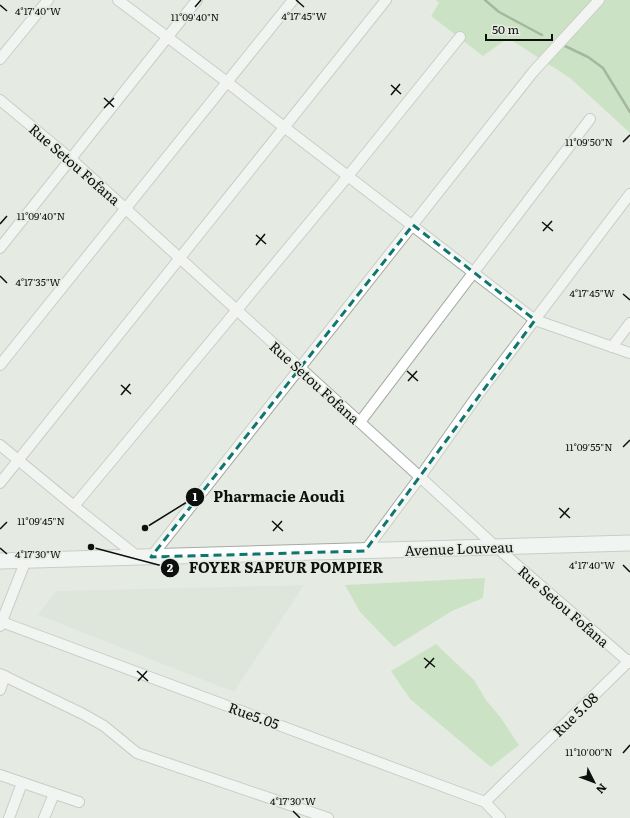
<svg xmlns="http://www.w3.org/2000/svg" width="630" height="818" viewBox="0 0 630 818" font-family="Literata,serif">
<style>
.built{fill:#d6e1d2}
.green{fill:#aed89e}
.lines{fill:none;stroke-linecap:round;stroke-linejoin:round}
.stream{stroke:#587a4b;stroke-width:2.5}
.street-casing{stroke:#a5aba3;stroke-width:12}
.secondary-casing{stroke:#a5aba3;stroke-width:17}
.street{stroke:#fff;stroke-width:10}
.secondary{stroke:#fff;stroke-width:15}
.marked{fill:none;stroke:#0f766e;stroke-width:3;stroke-dasharray:8 5;stroke-linejoin:round}
.ticks{fill:none;stroke:#0e100d;stroke-width:1.5}
.labels{text-anchor:middle;dominant-baseline:central;stroke-width:3.5;stroke-linejoin:round;paint-order:stroke}
.street-label{font-size:14px;fill:#0e100d;stroke:#e5ebe3}
.ticks-label{font-size:10px;text-anchor:middle;fill:#0e100d;stroke:#e5ebe3;stroke-width:3.5;stroke-linejoin:round;paint-order:stroke}
.leader{fill:none;stroke:#0e100d;stroke-width:1.5}
.callout-dot{fill:#0e100d;stroke:#e5ebe3;stroke-width:1.5}
.mark-label{font-size:12px;text-anchor:middle;font-weight:bold;fill:#fff}
.callout-label{font-size:15px;text-anchor:middle;font-weight:bold;fill:#0e100d;stroke:#e5ebe3;stroke-width:3.5;stroke-linejoin:round;paint-order:stroke}
</style>
<rect width="100%" height="100%" fill="#e5ebe3"/>
<polygon class="built" points="304,585 234,692 38,615 56,591"/>
<g class="green">
<polygon points="436,0 630,0 630,133 570,78 508,38 483,56 431,16 439,3"/>
<polygon points="485,578 483,598 452,611 394,647 360,612 345,585"/>
<polygon points="436,644 474,680 486,700 501,718 519,745 491,767 410,699 391,671"/>
</g>
<g class="lines">
<g class="stream">
<polyline points="485,0 499,12 542,35"/>
<polyline points="565,46 588,57 603,68 630,112"/>
</g>
<g class="street-casing">
<g id="street">
<polyline points="118,0 227,82 284,127 535,320 630,353"/>
<polyline points="0,59 48,0"/>
<polyline points="0,100 71,159 420,477 495,546 630,663"/>
<polyline points="0,248 197,0"/>
<polyline points="612,347 630,323"/>
<polyline points="0,365 293,0"/>
<polyline points="360,422 590,119"/>
<polyline points="0,445 74,506 138,557"/>
<polyline points="0,483 386,0"/>
<polyline points="74,506 348,176 460,37"/>
<polyline points="365,551 420,477 477,396 630,194"/>
<polyline points="151,557 533,72 599,0"/>
<polyline points="2,622 485,802 500,818"/>
<polyline points="0,626 26,560"/>
<polyline points="0,674 83,714 104,726 137,753 328,818"/>
<polyline points="0,690 5,676"/>
<polyline points="0,775 79,802"/>
<polyline points="485,802 630,660"/>
<polyline points="9,818 22,783"/>
<polyline points="44,818 54,794"/>
</g>
</g>
<g class="secondary-casing">
<polyline id="secondary" points="0,561 630,543"/>
</g>
<use href="#street" class="street"/>
<use href="#secondary" class="secondary"/>
</g>
<path d="M0 0H630V818H0ZM413,225L535,320L365,551L151,557Z" fill="#e5ebe3" fill-opacity=".55" fill-rule="evenodd"/>
<path class="marked" d="M413,225L535,320L365,551L151,557Z"/>
<path class="ticks" d="M296,0L304,7M0,5L7,11M195,7L201,0M391,85L401,94M391,95L400,84M104,98L114,107M104,108L114,98M623,142L630,135M542,222L553,231M0,224L7,216M543,231L552,221M256,235L266,244M256,245L265,234M0,276L7,283M623,294L630,300M407,371L418,381M408,381L417,371M121,385L131,394M121,395L130,384M623,447L630,440M559,508L570,518M560,518L569,508M272,521L283,531M0,529L7,522M273,531L282,521M0,548L7,554M623,565L630,572M424,658L435,667M425,668L434,658M137,671L148,681M138,681L147,671M623,753L630,745M293,811L300,818"/>
<g class="labels">
<g class="street-label">
<text transform="translate(75 164) rotate(41)">Rue Setou Fofana</text>
<text transform="translate(315 382) rotate(42)">Rue Setou Fofana</text>
<text transform="translate(459 548) rotate(-2)">Avenue Louveau</text>
<text transform="translate(564 606) rotate(41)">Rue Setou Fofana</text>
<text transform="translate(575 714) rotate(-44)">Rue 5.08</text>
<text transform="translate(254 715) rotate(20)">Rue5.05</text>
</g>
</g>
<g class="ticks-label">
<text x="38" y="15">4°17'40"W</text>
<text x="304" y="20">4°17'45"W</text>
<text x="195" y="21">11°09'40"N</text>
<text x="589" y="146">11°09'50"N</text>
<text x="41" y="220">11°09'40"N</text>
<text x="38" y="286">4°17'35"W</text>
<text x="592" y="297">4°17'45"W</text>
<text x="589" y="451">11°09'55"N</text>
<text x="41" y="525">11°09'45"N</text>
<text x="38" y="558">4°17'30"W</text>
<text x="592" y="569">4°17'40"W</text>
<text x="589" y="756">11°10'00"N</text>
<text x="293" y="805">4°17'30"W</text>
</g>
<path class="leader" d="M145 528L195 497M91 547L170 568"/>
<g class="callout-dot">
<circle cx="145" cy="528" r="4"/>
<circle cx="91" cy="547" r="4"/>
<circle cx="195" cy="497" r="10"/>
<circle cx="170" cy="568" r="10"/>
</g>
<g class="mark-label">
<text x="195" y="501">1</text>
<text x="170" y="572">2</text>
</g>
<g class="callout-label">
<text x="279" y="502">Pharmacie Aoudi</text>
<text x="286" y="573">FOYER SAPEUR POMPIER</text>
</g>
<g transform="translate(594 782) rotate(132)" stroke="#e5ebe3" stroke-width="3" paint-order="stroke">
<path d="M0-3L7 15L0 10L-7 15Z" fill="#0e100d"/>
<text y="-6" font-size="11" font-weight="bold" text-anchor="middle" fill="#0e100d">N</text>
</g>
<path d="M486 34v6h66v-6" fill="none" stroke="#0e100d" stroke-width="2"/>
<text x="492" y="34" font-size="12" fill="#0e100d" stroke="#e5ebe3" stroke-width="3" paint-order="stroke">50 m</text>
</svg>
